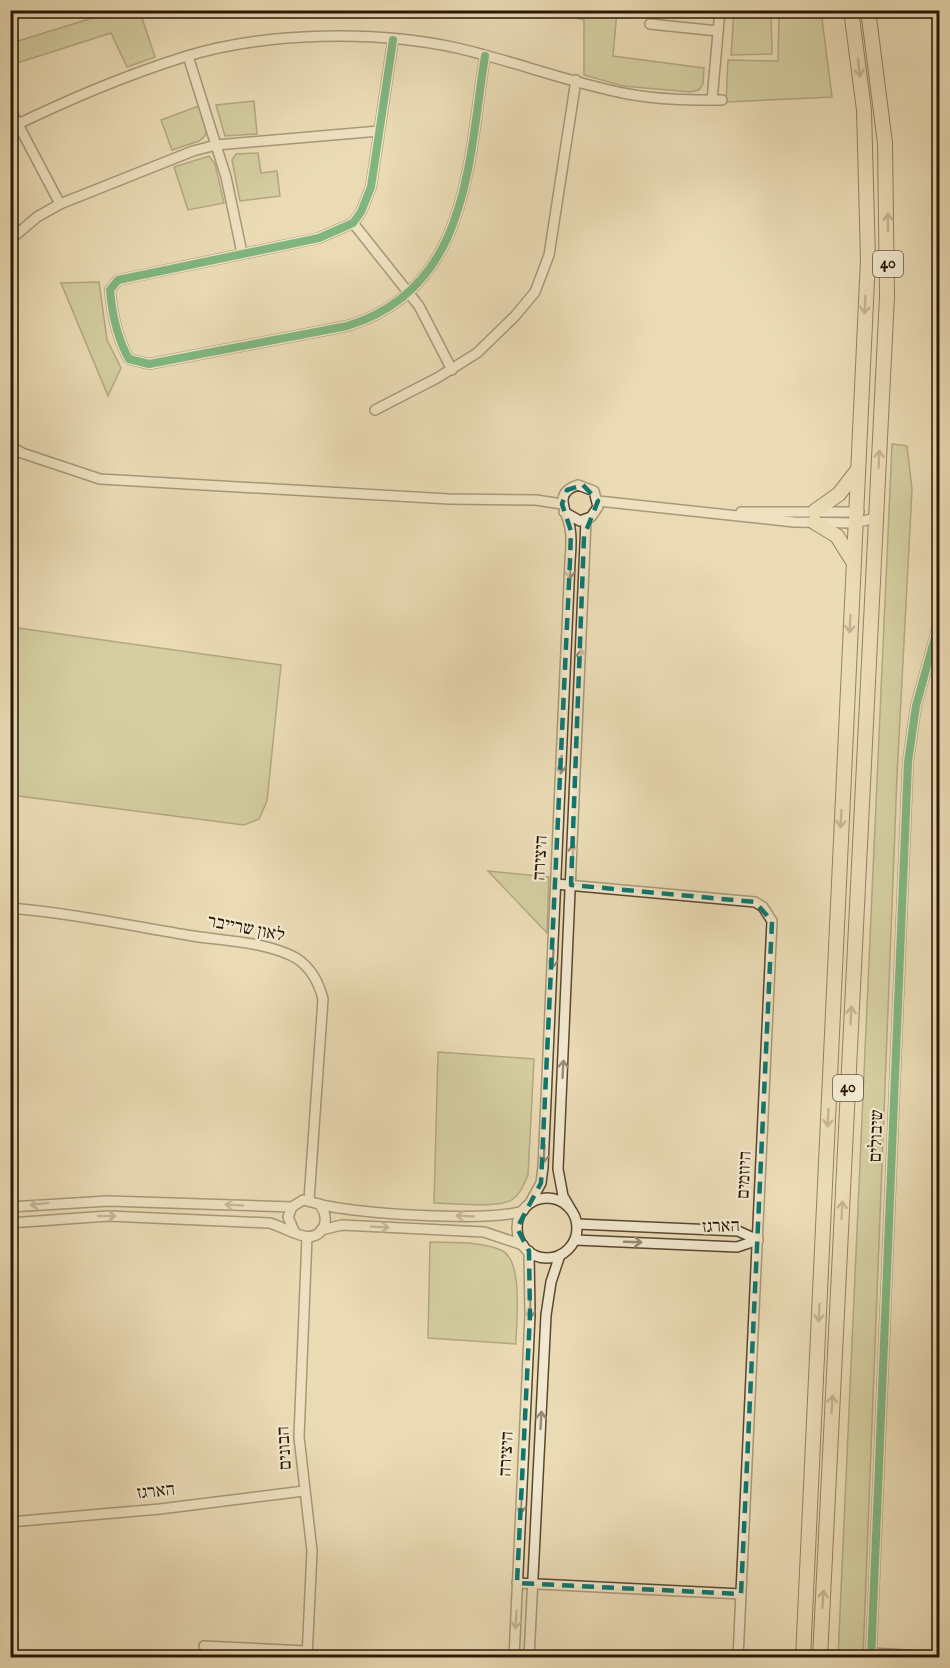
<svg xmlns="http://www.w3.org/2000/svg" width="950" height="1668" viewBox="0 0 950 1668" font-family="'IM FELL English','Frank Ruhl Libre',serif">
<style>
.green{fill:#babf8b;stroke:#726a46;stroke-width:1.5}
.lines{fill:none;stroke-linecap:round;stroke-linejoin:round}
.minor-casing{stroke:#5a472f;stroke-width:12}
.highway-casing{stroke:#2a1602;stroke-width:16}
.minor{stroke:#f1e8cf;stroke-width:9}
.highway{stroke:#eadbb5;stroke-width:14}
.cycleway-casing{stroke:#f1e8cf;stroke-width:11}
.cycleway{stroke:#00873e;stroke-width:8}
.oneway{stroke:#948264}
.oneway2{stroke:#978a73}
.marked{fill:none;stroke:#0f766e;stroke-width:4.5;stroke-dasharray:12 8;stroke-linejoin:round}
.labels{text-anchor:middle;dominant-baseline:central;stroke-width:4.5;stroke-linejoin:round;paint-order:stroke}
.shield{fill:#f1e8cf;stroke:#665540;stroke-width:1.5}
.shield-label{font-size:16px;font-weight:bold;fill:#2a1602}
.street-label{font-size:18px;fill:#2a1602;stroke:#f1e8cf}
</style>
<rect width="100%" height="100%" fill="#eadbb5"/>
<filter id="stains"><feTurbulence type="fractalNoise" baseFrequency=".00333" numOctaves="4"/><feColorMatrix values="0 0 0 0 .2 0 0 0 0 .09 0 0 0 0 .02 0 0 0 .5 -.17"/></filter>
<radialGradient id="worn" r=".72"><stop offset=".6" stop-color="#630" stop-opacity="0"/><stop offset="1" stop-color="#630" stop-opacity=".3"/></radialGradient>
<g class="green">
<polygon points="115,11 144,11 140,12 155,57 127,67 111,33 11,65 11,19 18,41"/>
<polygon points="548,11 617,11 613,56 704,68 703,84 699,90 690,92 623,86 584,75 584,20"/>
<polygon points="734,11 771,11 772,54 731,55"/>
<polygon points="779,11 821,11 832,97 726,102 728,60 778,61"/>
<polygon points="254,101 257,134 225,136 216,105"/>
<polygon points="199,106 207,128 205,136 199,141 172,150 161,120"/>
<polygon points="258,153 261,173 277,171 280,196 240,201 232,160 236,154"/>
<polygon points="209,156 215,164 224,203 188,210 174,167"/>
<polygon points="99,282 107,340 121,368 108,396 61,283"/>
<polygon points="892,444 907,446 912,489 897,776 863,1657 838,1658"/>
<polygon points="11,627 281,665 267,801 259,819 244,825 11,795"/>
<polygon points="488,871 549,877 547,933"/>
<path d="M438,1052L534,1059L528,1175C524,1184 521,1193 513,1199C500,1209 452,1203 434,1203Z"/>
<path d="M430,1242C451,1243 481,1241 501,1250C524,1260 516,1321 516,1344L428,1338Z"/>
</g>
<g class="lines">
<g class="minor-casing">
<g id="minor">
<polyline points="650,24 718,31"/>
<path d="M393,40L371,187L361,212L353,223L319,238L118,280L110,290C112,314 117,338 129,359L149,364L347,326C470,289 468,161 485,56"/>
<polyline points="188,56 226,177 242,253"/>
<polyline points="712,100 720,10"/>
<polyline points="10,109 60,204"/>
<path d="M10,128C67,100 126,75 187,56C267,32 375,30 457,48C514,61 570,83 628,94C659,100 691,100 722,100"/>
<polyline points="353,223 419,306 452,370"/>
<polyline points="10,240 37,217 60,204 193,151 216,145 379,131"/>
<polyline points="375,410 437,378 477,353 515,316 535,292 549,255 576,80"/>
<polyline points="10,446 22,453 100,479 449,499 536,500 562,504"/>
<polyline points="598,501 794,522 854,523 876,518"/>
<polyline points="741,512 859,512"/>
<polyline points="556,884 755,902 763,907 772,921 738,1658"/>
<path d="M10,908C71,913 132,926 193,936C225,941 267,942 296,958C310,967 319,983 323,999L309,1200"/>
<circle cx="547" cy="1228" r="30"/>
<path d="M530,1203L541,1183L543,1167L570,561C571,550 572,539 570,528C567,511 552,493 578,485L594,491L598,507L591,517L580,521L564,512"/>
<path d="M319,1204C354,1214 490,1222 523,1211"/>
<polyline points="10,1207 108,1201 292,1207"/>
<polyline points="570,1208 563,1196 558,1169 586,520"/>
<path d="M10,1223L108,1216L269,1223C285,1226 313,1250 324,1226C327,1218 324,1210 319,1204L303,1200L292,1207L288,1217L295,1233"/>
<polyline points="577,1224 738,1231 758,1240"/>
<polyline points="321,1230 342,1225 484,1232 523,1245"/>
<polyline points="575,1240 737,1247 758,1240"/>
<polyline points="10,1522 160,1509 304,1491"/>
<polyline points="517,1583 741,1594"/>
<polyline points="204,1646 307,1651"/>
<polyline points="871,1653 940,1657"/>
<polyline points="307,1658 312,1551 299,1437 307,1237"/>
<polyline points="514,1658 530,1315 529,1251"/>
<polyline points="529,1658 546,1315 551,1282 560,1255"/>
<polyline points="871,1658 908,762 916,706 940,619"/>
</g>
</g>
<g class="highway-casing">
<g id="highway">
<polyline points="815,511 839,494 856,472"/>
<polyline points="814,522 837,536 852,560"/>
<polyline points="803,1658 868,259 864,110 851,10"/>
<polyline points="820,1658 887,296 885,143 868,10"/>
</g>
</g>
<use href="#minor" class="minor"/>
<use href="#highway" class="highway"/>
<g class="cycleway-casing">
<g id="cycleway">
<path d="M393,40L371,187L361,212L353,223L319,238L118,280L110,290C112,314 117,338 129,359L149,364L347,326C470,289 468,161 485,56"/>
<polyline points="871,1658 908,762 916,706 940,619"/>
</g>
</g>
<use href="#cycleway" class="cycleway"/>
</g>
<defs><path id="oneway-shaft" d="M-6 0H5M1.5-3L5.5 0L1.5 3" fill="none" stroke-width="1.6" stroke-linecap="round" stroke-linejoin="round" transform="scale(1.5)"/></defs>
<g class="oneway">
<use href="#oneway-shaft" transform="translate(859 68) rotate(83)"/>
<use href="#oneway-shaft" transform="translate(888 222) rotate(-90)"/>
<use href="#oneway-shaft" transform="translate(865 305) rotate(93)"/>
<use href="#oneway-shaft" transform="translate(879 459) rotate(-87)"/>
<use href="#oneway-shaft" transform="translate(850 624) rotate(93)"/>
<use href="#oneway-shaft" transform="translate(841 819) rotate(93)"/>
<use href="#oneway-shaft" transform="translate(851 1015) rotate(-87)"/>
<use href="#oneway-shaft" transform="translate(828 1118) rotate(93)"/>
<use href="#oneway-shaft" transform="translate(842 1210) rotate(-87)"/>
<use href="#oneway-shaft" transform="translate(819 1313) rotate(93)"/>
<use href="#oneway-shaft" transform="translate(832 1404) rotate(-87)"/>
<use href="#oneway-shaft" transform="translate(823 1599) rotate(-87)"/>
</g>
<g class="oneway2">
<use href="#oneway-shaft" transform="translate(570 570) rotate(92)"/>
<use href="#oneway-shaft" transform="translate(581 658) rotate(-87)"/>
<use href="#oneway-shaft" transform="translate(561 765) rotate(93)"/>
<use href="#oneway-shaft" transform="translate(573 853) rotate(-87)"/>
<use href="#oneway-shaft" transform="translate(553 959) rotate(93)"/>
<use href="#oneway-shaft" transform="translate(563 1069) rotate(-87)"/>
<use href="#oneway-shaft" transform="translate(544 1154) rotate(93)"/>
<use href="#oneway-shaft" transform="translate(39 1204) rotate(174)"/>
<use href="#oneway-shaft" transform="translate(234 1205) rotate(-177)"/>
<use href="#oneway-shaft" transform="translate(107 1216)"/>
<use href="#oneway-shaft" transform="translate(465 1216) rotate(-177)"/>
<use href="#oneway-shaft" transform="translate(380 1227) rotate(3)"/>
<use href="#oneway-shaft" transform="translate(633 1242) rotate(2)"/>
<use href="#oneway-shaft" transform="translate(530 1310) rotate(90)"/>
<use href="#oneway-shaft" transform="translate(541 1420) rotate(-87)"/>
<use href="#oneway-shaft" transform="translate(521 1505) rotate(93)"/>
<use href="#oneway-shaft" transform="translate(516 1620) rotate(93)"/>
</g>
<path d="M0 0H950V1668H0ZM583,485L598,501L584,536L571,885L755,902L772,921L741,1594L517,1583L530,1315L529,1251L517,1228L541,1183L570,561L571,531L562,504L567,490Z" fill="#eadbb5" fill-opacity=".55" fill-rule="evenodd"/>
<path class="marked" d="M583,485L598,501L584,536L571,885L755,902L772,921L741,1594L517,1583L530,1315L529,1251L517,1228L541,1183L570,561L571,531L562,504L567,490Z"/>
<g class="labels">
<g class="shield">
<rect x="873" y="251" width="30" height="26" rx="4.5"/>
<rect x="833" y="1075" width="30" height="26" rx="4.5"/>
</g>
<g class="shield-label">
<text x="888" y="264">40</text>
<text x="848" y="1088">40</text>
</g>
<g class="street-label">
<text transform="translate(541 858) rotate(-87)">היצירה</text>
<text transform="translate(246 929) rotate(11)">לאון שרייבר</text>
<text transform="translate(877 1136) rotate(-88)">שיבולים</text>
<text transform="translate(745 1175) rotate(-87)">היוזמים</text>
<text transform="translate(721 1227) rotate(-2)">הארגז</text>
<text transform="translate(285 1448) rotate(-93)">הבונים</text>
<text transform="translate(507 1454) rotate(-87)">היצירה</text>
<text transform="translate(156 1492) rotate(-6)">הארגז</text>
</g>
</g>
<rect width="950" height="1668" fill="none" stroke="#eadbb5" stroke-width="36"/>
<rect x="12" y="12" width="926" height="1644" fill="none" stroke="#2a1602" stroke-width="3"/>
<rect x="18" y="18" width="914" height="1632" fill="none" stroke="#2a1602" stroke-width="1.5"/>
<rect width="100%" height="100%" filter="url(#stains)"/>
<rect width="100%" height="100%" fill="url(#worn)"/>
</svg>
